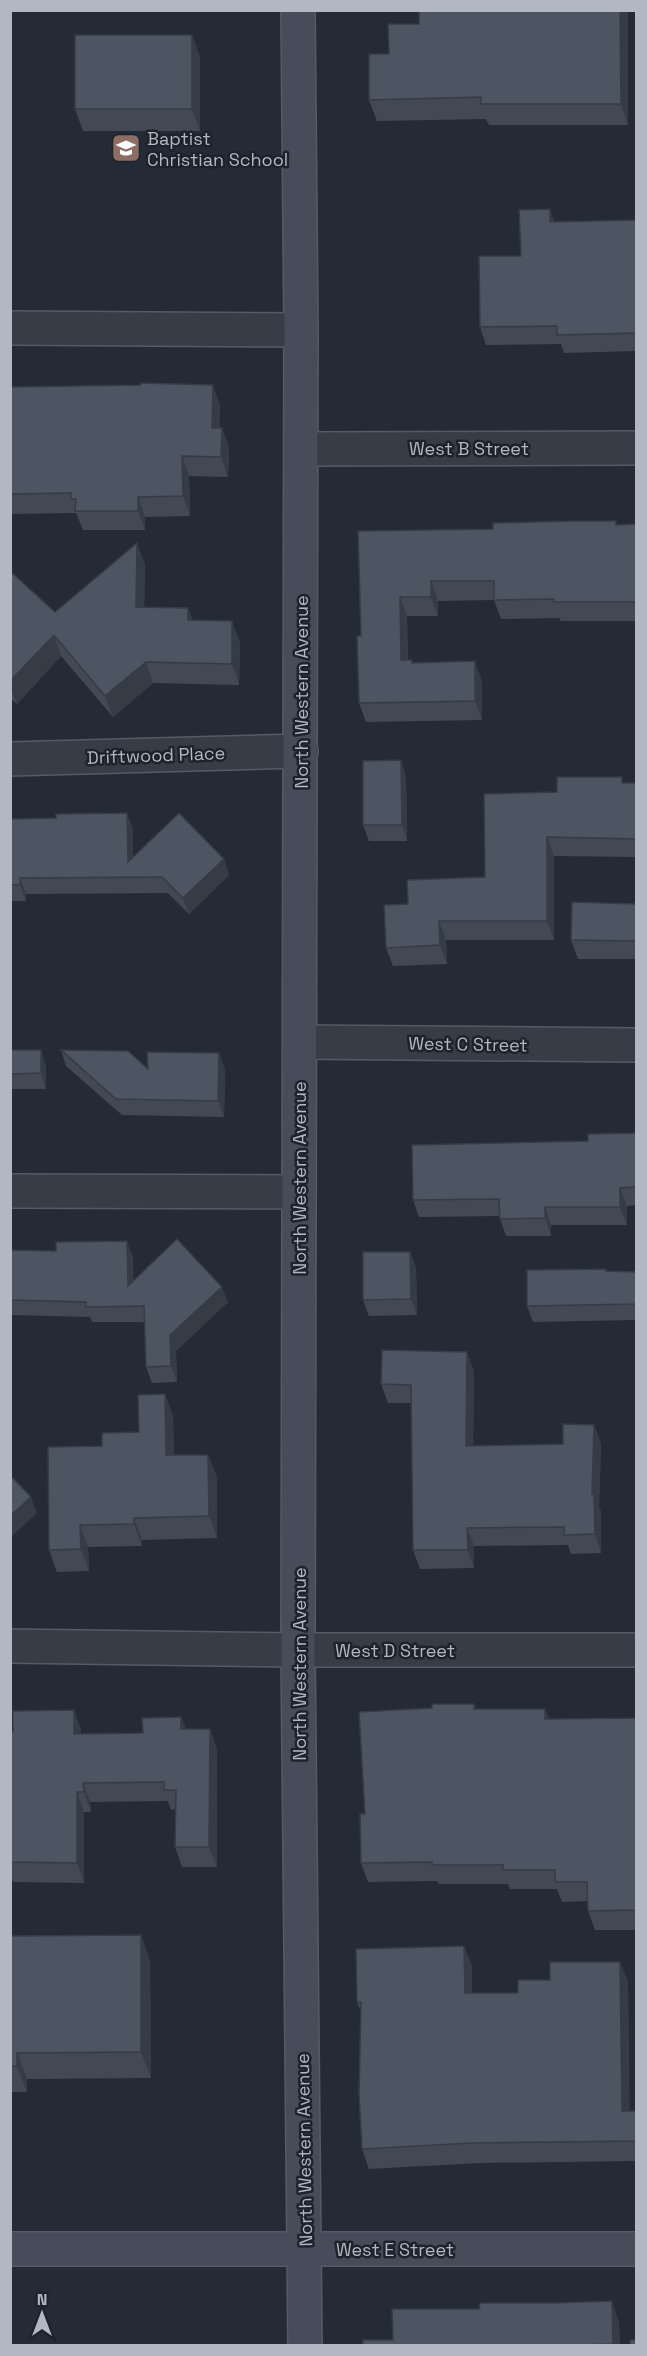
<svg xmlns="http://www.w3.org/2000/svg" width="647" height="2356" viewBox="0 0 647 2356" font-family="'Space Grotesk',sans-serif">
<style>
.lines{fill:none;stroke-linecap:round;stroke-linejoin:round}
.street-casing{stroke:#555b65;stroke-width:36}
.secondary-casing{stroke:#555b65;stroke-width:36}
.street{stroke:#373d47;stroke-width:33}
.secondary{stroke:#464c59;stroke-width:33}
.wall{fill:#424954}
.shaded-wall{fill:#363c45}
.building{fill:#4d5562;stroke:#363c45;stroke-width:1.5}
.labels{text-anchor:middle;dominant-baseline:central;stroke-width:5;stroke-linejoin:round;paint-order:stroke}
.poi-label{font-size:18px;fill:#b2b8c3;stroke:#1d222c;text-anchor:start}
.street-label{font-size:18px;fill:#b2b8c3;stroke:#1d222c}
</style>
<rect width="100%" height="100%" fill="#242b36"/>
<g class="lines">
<g class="street-casing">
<g id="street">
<polyline points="10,328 301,330"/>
<polyline points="301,449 636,448"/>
<polyline points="10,759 301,751"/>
<polyline points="300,1042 636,1045"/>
<polyline points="10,1191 299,1192"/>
<polyline points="10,1646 298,1650 636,1650"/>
</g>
</g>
<g class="secondary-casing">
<g id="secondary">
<polyline points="298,10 301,330 298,1650 305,2346"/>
<polyline points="10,2249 636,2249"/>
</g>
</g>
<use href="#street" class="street"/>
<use href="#secondary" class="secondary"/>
</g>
<g class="wall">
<polygon points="419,10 636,10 636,12 628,12 628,125 489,125 486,119 377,121 369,100 389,54 419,24"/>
<polygon points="192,35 200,57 200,131 83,131 75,109"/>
<polygon points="636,220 636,351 564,353 561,344 486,345 480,327 555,222"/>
<polygon points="10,387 220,405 219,428 222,428 229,448 228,477 189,476 190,516 145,517 145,530 83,530 76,513 10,514"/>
<polygon points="636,524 636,621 561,621 559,618 501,619 494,600 438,601 438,616 407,616 408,660 413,663 482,681 482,720 366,722 359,703 361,636 358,531 493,529"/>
<polygon points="145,564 144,607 188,608 193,620 240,642 239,685 153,683 113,717 61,656 17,704 10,698 10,571 55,612"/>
<polygon points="406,776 407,841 369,841 363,825"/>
<polygon points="624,783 636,783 636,857 554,856 554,940 446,940 447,964 393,966 386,948 408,904 485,877 557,792"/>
<polygon points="10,819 133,829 133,857 224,859 229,875 189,914 168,893 26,894 26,901 10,901"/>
<polygon points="636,897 636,959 578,959 571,940 636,904"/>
<polygon points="10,1050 46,1066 46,1089 10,1089"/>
<polygon points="61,1050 148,1069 225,1069 224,1117 122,1115 66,1066"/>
<polygon points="636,1133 636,1205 627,1206 627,1225 551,1225 551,1236 506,1236 499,1216 419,1217 413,1200 588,1141"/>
<polygon points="10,1250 133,1257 133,1281 228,1302 176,1351 177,1382 152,1383 146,1367 145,1322 92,1322 90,1317 10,1315"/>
<polygon points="410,1252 416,1268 417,1315 369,1316 363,1300"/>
<polygon points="607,1271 636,1272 636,1320 533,1322 527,1306"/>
<polygon points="474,1371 473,1446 563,1444 594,1425 601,1444 599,1507 601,1512 601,1553 571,1554 568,1545 474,1546 474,1568 420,1569 413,1550 412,1403 388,1403 381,1384"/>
<polygon points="165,1394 173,1417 174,1455 208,1455 217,1477 217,1538 142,1540 142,1546 88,1547 89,1571 57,1572 49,1550 102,1446 139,1432"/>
<polygon points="474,1704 476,1709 545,1709 549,1719 636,1718 636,1930 595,1930 588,1911 587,1901 562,1902 557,1889 510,1889 508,1884 439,1884 437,1881 368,1882 361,1863 365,1814 432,1708"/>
<polygon points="74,1710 81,1730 81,1734 143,1733 181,1717 186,1729 217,1749 217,1867 182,1867 175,1847 175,1809 171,1810 168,1801 90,1802 91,1812 84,1812 84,1883 13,1882 10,1875 10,1732 13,1732"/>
<polygon points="141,1935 150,1961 151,2078 27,2079 27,2092 10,2092 10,1936"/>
<polygon points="464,1946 472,1966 472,1993 518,1993 550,1980 620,1962 628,1982 629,2111 636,2111 636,2161 480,2163 369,2169 362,2149 361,2013 357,2002"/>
<polygon points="619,2322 620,2346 363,2346 393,2340"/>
</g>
<g class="shaded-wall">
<polygon points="620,10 628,10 628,125 621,104"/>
<polygon points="192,35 200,57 200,131 192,109"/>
<polygon points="550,209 556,227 550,222"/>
<polygon points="213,385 220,405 219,448 212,428"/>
<polygon points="222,428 229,448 228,477 221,457"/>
<polygon points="182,456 189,476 190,516 183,496"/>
<polygon points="138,497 145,517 145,530 138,511"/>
<polygon points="137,543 145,564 144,628 136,607"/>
<polygon points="431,581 438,601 438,616 431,597"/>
<polygon points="400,597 407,616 408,679 401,660"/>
<polygon points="188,608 196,629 188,620"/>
<polygon points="232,621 240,642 239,685 232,664"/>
<polygon points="54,635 61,656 17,704 10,687 10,681"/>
<polygon points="475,661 482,681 482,720 475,701"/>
<polygon points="146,662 153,683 113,717 105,696"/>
<polygon points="401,760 406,776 407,841 402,825"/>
<polygon points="127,813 133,829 133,878 128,862"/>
<polygon points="547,837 554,856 554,940 547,921"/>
<polygon points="224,859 229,875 189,914 183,898"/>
<polygon points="20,878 26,894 26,901 20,885"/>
<polygon points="439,921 446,940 447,964 440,945"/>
<polygon points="41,1050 46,1066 46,1089 41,1073"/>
<polygon points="219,1053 225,1069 224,1117 218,1101"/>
<polygon points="620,1188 627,1206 627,1225 620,1207"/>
<polygon points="545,1207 551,1225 551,1236 545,1218"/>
<polygon points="127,1241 133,1257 134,1302 128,1286"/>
<polygon points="410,1252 416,1268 417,1315 411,1299"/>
<polygon points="222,1287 228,1302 176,1351 177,1382 171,1366 170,1335"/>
<polygon points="467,1352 474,1371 473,1465 466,1446"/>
<polygon points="165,1394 173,1417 174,1478 166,1455"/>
<polygon points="594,1425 601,1444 599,1507 601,1512 601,1553 595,1534 592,1494"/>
<polygon points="208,1455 217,1477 217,1538 209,1516"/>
<polygon points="31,1497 37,1513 10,1538 10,1516"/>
<polygon points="134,1518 142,1540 142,1546 134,1524"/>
<polygon points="80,1525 88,1547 89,1571 81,1549"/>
<polygon points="467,1528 474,1546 474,1568 468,1550"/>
<polygon points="545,1709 552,1728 545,1719"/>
<polygon points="74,1710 81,1730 82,1754 74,1734"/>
<polygon points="181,1717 189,1737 181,1729"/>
<polygon points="210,1729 217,1749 217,1867 209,1847"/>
<polygon points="83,1783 90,1802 91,1812 84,1792"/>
<polygon points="77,1792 84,1812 84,1883 77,1863"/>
<polygon points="141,1935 150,1961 151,2078 141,2052"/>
<polygon points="464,1946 472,1966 472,2013 465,1993"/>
<polygon points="620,1962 628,1982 630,2131 622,2111"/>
<polygon points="17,2053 27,2079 27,2092 17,2066"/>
<polygon points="612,2301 619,2322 620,2346 613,2346 613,2344"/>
</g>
<g class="building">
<polygon points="419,10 620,10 621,104 481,104 481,97 369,100 369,54 389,54 388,24 419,24"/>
<rect x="75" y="35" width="117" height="74"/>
<polygon points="550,209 550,222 636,220 636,333 557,335 557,326 480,327 479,256 521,256 519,210"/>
<polygon points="141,383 213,385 212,428 222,428 221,457 182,456 183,496 138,497 138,511 75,511 76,499 71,499 71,493 10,494 10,387 140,385"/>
<polygon points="573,521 616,521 616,525 636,524 636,602 554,602 554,599 494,600 494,581 431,581 431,597 400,597 401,660 412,660 412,663 475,661 475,701 359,703 357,636 361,636 358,531 493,529 493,523"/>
<polygon points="137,543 136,607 188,608 188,620 232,621 232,664 146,662 105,696 54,635 10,681 10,571 55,612"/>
<polygon points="401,760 402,825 363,825 363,761"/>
<polygon points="557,777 622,777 622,783 636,783 636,839 547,837 547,921 439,921 440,945 386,948 384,905 408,904 407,880 485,877 484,794 557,792"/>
<polygon points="127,813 128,862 179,813 224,859 183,898 162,877 20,878 20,885 10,885 10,819 56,818 56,814"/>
<polygon points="636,897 636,941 571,940 572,902 636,904"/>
<polygon points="10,1050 41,1050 41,1073 10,1074"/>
<polygon points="61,1050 128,1051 148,1069 147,1052 219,1053 218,1101 116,1099"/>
<polygon points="636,1133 636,1187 620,1188 620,1207 545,1207 545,1218 500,1219 499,1199 413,1200 412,1145 588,1141 588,1134"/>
<polygon points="177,1239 222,1287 170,1335 171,1366 146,1367 144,1306 86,1307 86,1302 10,1300 10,1250 56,1251 56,1242 127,1241 128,1286"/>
<polygon points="363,1252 410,1252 411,1299 363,1300"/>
<polygon points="606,1269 606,1271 636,1272 636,1304 527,1306 527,1270"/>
<polygon points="382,1350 467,1352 466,1446 563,1444 563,1424 594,1425 592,1494 594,1494 595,1534 564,1535 564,1527 467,1528 468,1550 413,1550 411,1385 381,1384"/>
<polygon points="165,1394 166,1455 208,1455 209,1516 134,1518 134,1524 80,1525 81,1549 49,1550 48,1447 102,1446 102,1433 139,1432 138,1395"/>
<polygon points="10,1475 31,1497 10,1516"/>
<polygon points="432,1704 474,1704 474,1709 545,1709 545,1719 636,1718 636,1910 588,1911 587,1882 555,1882 555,1870 503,1870 503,1865 432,1865 432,1862 361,1863 360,1814 365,1814 359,1712 432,1708"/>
<polygon points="74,1710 74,1734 143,1733 142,1718 181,1717 181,1729 210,1729 209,1847 175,1847 176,1790 164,1790 164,1782 83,1783 84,1792 77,1792 77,1863 10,1862 10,1732 13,1732 13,1711"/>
<polygon points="141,1935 141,2052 17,2053 17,2066 10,2066 10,1936"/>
<polygon points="464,1946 465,1993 518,1993 518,1980 550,1980 550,1962 620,1962 622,2111 636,2111 636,2141 473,2143 362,2149 359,2094 361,2002 357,2002 356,1949"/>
<polygon points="612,2301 613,2344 546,2346 363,2346 363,2340 393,2340 392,2309 479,2309 480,2303 554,2303"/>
<rect x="630" y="2340" width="6" height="6"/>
</g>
<defs>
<g id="school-square" transform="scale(1.5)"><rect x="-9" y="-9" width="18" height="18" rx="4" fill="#8d6e63" stroke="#1d222c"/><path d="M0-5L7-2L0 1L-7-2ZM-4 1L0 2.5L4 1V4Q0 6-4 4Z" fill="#fff"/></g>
</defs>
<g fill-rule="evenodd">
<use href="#school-square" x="126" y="148"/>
</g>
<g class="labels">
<g class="poi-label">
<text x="147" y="138">Baptist<tspan x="147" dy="21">Christian School</tspan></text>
</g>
<g class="street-label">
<text x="469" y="448">West B Street</text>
<text transform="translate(301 692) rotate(-90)">North Western Avenue</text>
<text transform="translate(156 755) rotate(-2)">Driftwood Place</text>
<text transform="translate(468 1044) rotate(1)">West C Street</text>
<text transform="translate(299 1178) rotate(-90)">North Western Avenue</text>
<text x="395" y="1650">West D Street</text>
<text transform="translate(299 1664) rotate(-90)">North Western Avenue</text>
<text transform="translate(304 2150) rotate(-91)">North Western Avenue</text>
<text x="395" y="2249">West E Street</text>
</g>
</g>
<rect width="647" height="2356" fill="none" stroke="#b2b8c3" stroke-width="24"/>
<g transform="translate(42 2314)" stroke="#1d222c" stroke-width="4.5" paint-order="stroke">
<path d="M0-4.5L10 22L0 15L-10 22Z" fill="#b2b8c3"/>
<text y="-9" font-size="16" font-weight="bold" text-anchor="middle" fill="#b2b8c3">N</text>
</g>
</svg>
